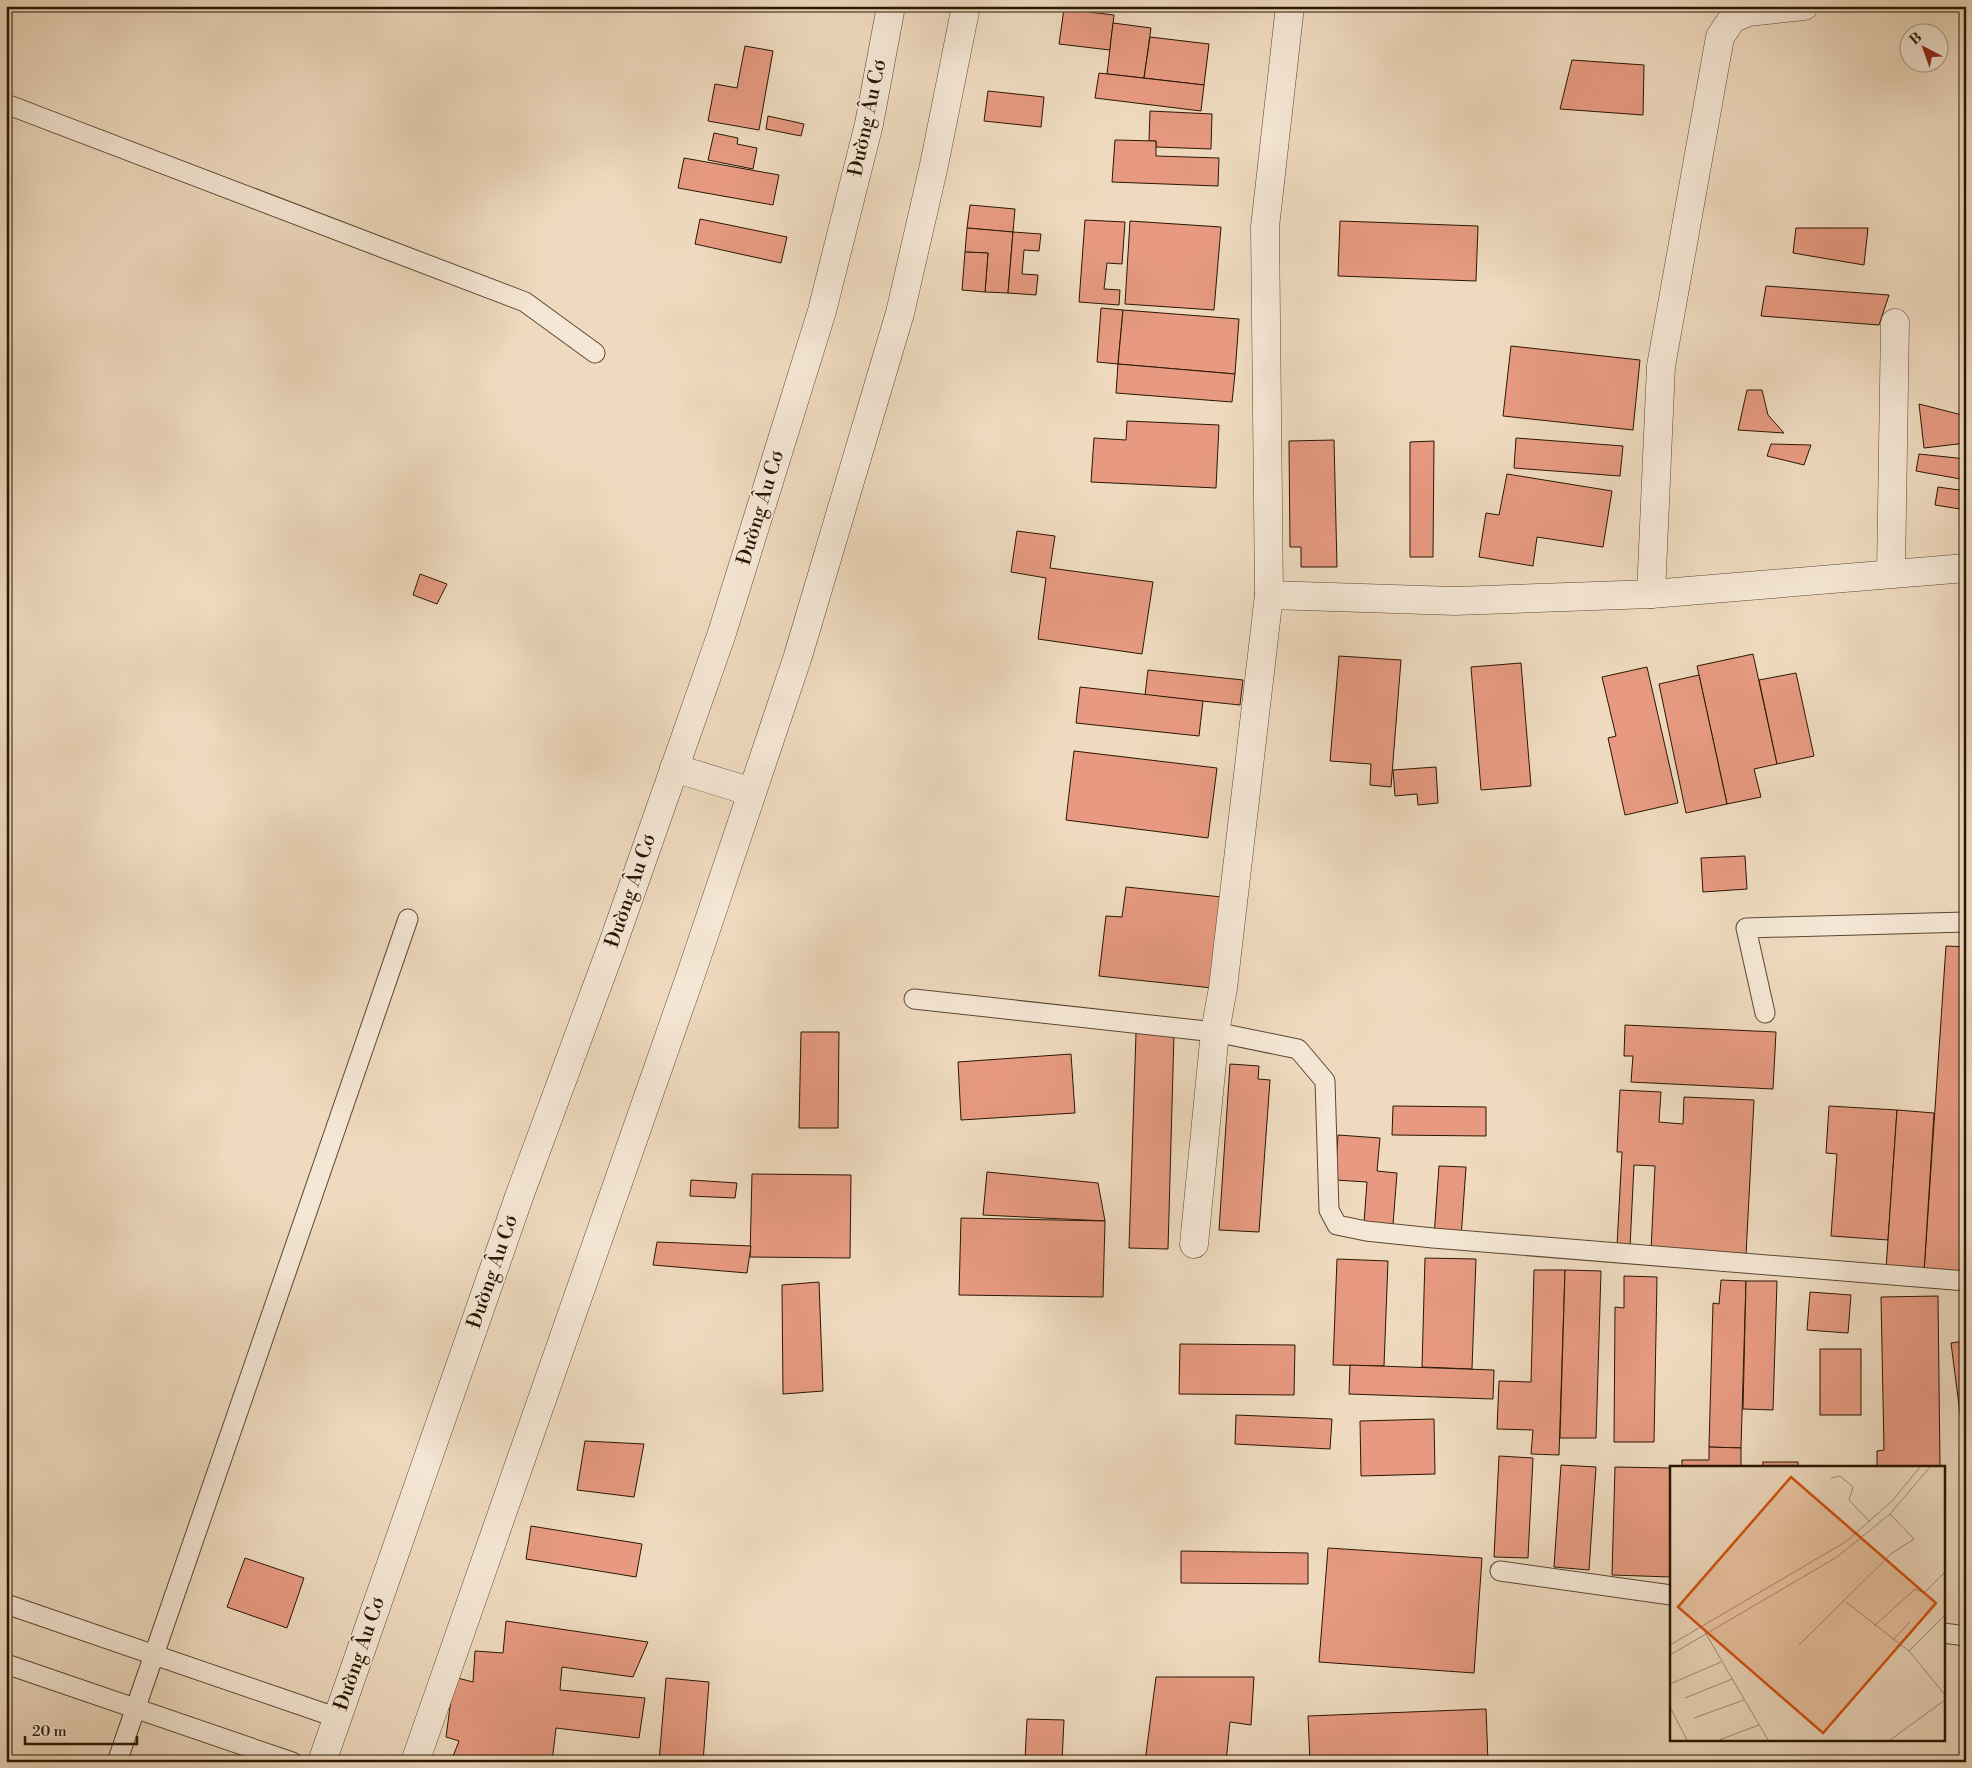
<svg xmlns="http://www.w3.org/2000/svg" width="1972" height="1768" viewBox="0 0 1972 1768" font-family="'Libre Bodoni',serif">
<style>
.building{fill:#e79a81;stroke:#291702}
.lines{fill:none;stroke-linecap:round;stroke-linejoin:round}
.service-casing{stroke:#5a4831;stroke-width:21}
.minor-casing{stroke:#5a4831;stroke-width:29}
.tertiary-casing{stroke:#5a4831;stroke-width:29}
.service{stroke:#f5e7d5;stroke-width:19}
.minor{stroke:#f5e7d5;stroke-width:28}
.tertiary{stroke:#f5e7d5;stroke-width:28}
.labels{text-anchor:middle;dominant-baseline:central;stroke-width:4;stroke-linejoin:round;paint-order:stroke}
.street-label{font-size:20px;fill:#291702;stroke:#f5e7d5}
.inset-road{fill:none;stroke:#a08c73;stroke-width:1}
.view{fill:#d5520b;fill-opacity:0.15;stroke:#d5520b;stroke-width:2.5}
.inset-edge{fill:none;stroke:#291702;stroke-width:2.5}
</style>
<rect width="100%" height="100%" fill="#efdabf"/>
<filter id="stains"><feTurbulence type="fractalNoise" baseFrequency=".004" numOctaves="4"/><feColorMatrix values="0 0 0 0 .2 0 0 0 0 .09 0 0 0 0 .02 0 0 0 .5 -.17"/></filter>
<radialGradient id="worn" r=".72"><stop offset=".6" stop-color="#630" stop-opacity="0"/><stop offset="1" stop-color="#630" stop-opacity=".3"/></radialGradient>
<g class="building">
<polygon points="1064,9 1114,15 1110,50 1059,44"/>
<polygon points="1113,23 1151,28 1144,78 1107,74"/>
<polygon points="1150,37 1209,44 1204,85 1144,78"/>
<polygon points="745,46 773,51 759,130 708,121 715,84 737,88"/>
<polygon points="1572,60 1644,65 1643,115 1560,109"/>
<polygon points="1099,73 1204,85 1201,111 1095,98"/>
<polygon points="988,91 1044,97 1041,127 984,121"/>
<polygon points="1150,111 1212,114 1211,149 1156,147 1156,141 1149,141"/>
<polygon points="768,116 804,124 801,136 766,129"/>
<polygon points="714,133 738,138 737,144 757,148 753,169 708,160"/>
<polygon points="1115,140 1156,141 1156,156 1219,158 1218,186 1112,182"/>
<polygon points="684,158 779,175 773,205 678,188"/>
<polygon points="970,205 1015,209 1013,232 967,228"/>
<polygon points="700,219 787,237 781,263 695,244"/>
<polygon points="1085,220 1125,222 1122,264 1107,263 1104,289 1120,290 1119,305 1079,302"/>
<polygon points="1130,221 1221,227 1214,310 1125,304"/>
<polygon points="1340,221 1478,226 1476,281 1338,276"/>
<polygon points="967,228 1013,232 1008,293 985,292 988,253 965,252"/>
<polygon points="1796,228 1868,228 1864,265 1793,253"/>
<polygon points="1013,232 1041,234 1039,251 1024,250 1022,274 1038,275 1036,295 1008,293"/>
<polygon points="965,252 988,253 985,292 962,290"/>
<polygon points="1766,286 1889,295 1879,325 1761,316"/>
<polygon points="1964,289 1966,289 1966,323 1961,323"/>
<polygon points="1101,308 1123,310 1118,364 1097,362"/>
<polygon points="1123,310 1239,319 1235,374 1118,364"/>
<polygon points="1511,346 1640,360 1633,430 1503,416"/>
<polygon points="1118,364 1235,374 1232,402 1116,393"/>
<polygon points="1747,390 1762,390 1768,415 1784,433 1738,430"/>
<polygon points="1919,404 1966,416 1966,443 1924,448"/>
<polygon points="1127,421 1219,425 1216,488 1091,482 1094,438 1126,440"/>
<polygon points="1516,438 1623,446 1620,476 1514,468"/>
<polygon points="1334,440 1337,567 1301,567 1301,547 1290,547 1289,441"/>
<polygon points="1434,441 1433,557 1410,557 1410,442"/>
<polygon points="1771,444 1811,445 1804,465 1767,456"/>
<polygon points="1919,454 1966,459 1966,480 1916,471"/>
<polygon points="1507,474 1612,491 1603,547 1537,537 1533,566 1479,557 1486,513 1499,515"/>
<polygon points="1938,487 1966,491 1966,510 1935,505"/>
<polygon points="1017,531 1055,536 1050,568 1153,582 1142,654 1038,639 1046,578 1011,572"/>
<polygon points="420,574 447,584 437,604 413,595"/>
<polygon points="1753,654 1777,764 1754,769 1761,797 1727,804 1697,666"/>
<polygon points="1339,656 1401,660 1391,787 1370,785 1371,764 1330,761"/>
<polygon points="1521,663 1531,786 1481,790 1471,667"/>
<polygon points="1647,667 1678,803 1625,815 1608,738 1616,736 1602,677"/>
<polygon points="1148,670 1243,680 1240,705 1145,695"/>
<polygon points="1796,673 1814,756 1777,764 1759,680"/>
<polygon points="1699,675 1727,804 1686,813 1659,684"/>
<polygon points="1080,687 1203,701 1199,736 1076,723"/>
<polygon points="1074,751 1217,768 1208,838 1066,820"/>
<polygon points="1436,767 1438,803 1418,805 1417,794 1395,796 1393,770"/>
<polygon points="1745,856 1747,889 1703,892 1701,858"/>
<polygon points="1126,887 1222,897 1212,988 1099,976 1106,916 1122,917"/>
<polygon points="1946,946 1966,947 1966,1208 1963,1243 1966,1243 1966,1275 1924,1272"/>
<polygon points="1625,1025 1776,1032 1773,1089 1631,1082 1633,1056 1624,1056"/>
<polygon points="801,1032 839,1032 838,1128 799,1128"/>
<polygon points="1136,1033 1174,1034 1168,1249 1129,1248"/>
<polygon points="1071,1054 1075,1113 961,1120 958,1062"/>
<polygon points="1230,1064 1259,1066 1258,1079 1270,1080 1259,1232 1219,1230"/>
<polygon points="1620,1090 1661,1092 1659,1122 1683,1124 1684,1097 1754,1100 1746,1255 1651,1251 1655,1166 1634,1165 1630,1247 1617,1246 1622,1152 1617,1152"/>
<polygon points="1393,1106 1486,1107 1486,1136 1392,1135"/>
<polygon points="1829,1106 1897,1110 1888,1240 1831,1236 1837,1154 1826,1153"/>
<polygon points="1897,1110 1934,1113 1924,1272 1886,1269"/>
<polygon points="1338,1135 1380,1138 1377,1171 1397,1173 1393,1225 1364,1223 1367,1182 1335,1180"/>
<polygon points="1439,1166 1466,1167 1461,1238 1434,1237"/>
<polygon points="987,1172 1098,1183 1105,1221 983,1215"/>
<polygon points="752,1174 851,1175 850,1258 750,1257"/>
<polygon points="691,1180 737,1183 735,1198 690,1196"/>
<polygon points="961,1218 1105,1221 1103,1297 959,1295"/>
<polygon points="657,1242 751,1246 747,1273 653,1265"/>
<polygon points="1425,1258 1476,1259 1472,1369 1422,1367"/>
<polygon points="1337,1259 1388,1261 1384,1366 1333,1365"/>
<polygon points="1534,1270 1565,1270 1559,1455 1531,1454 1533,1430 1497,1429 1499,1381 1531,1382"/>
<polygon points="1565,1270 1601,1271 1596,1438 1560,1438"/>
<polygon points="1624,1276 1657,1277 1654,1442 1614,1442 1615,1307 1624,1308"/>
<polygon points="1721,1280 1746,1281 1741,1448 1709,1447 1713,1303 1719,1304"/>
<polygon points="1746,1281 1777,1281 1773,1410 1743,1409"/>
<polygon points="819,1282 823,1391 783,1394 782,1285"/>
<polygon points="1810,1292 1851,1295 1848,1333 1807,1330"/>
<polygon points="1938,1296 1940,1467 1877,1467 1877,1451 1884,1450 1881,1297"/>
<polygon points="1966,1341 1966,1460 1951,1343"/>
<polygon points="1180,1344 1295,1345 1294,1395 1179,1394"/>
<rect x="1820" y="1349" width="41" height="66"/>
<polygon points="1350,1365 1494,1370 1493,1399 1349,1394"/>
<polygon points="1236,1415 1332,1419 1330,1449 1235,1444"/>
<polygon points="1434,1419 1435,1474 1361,1476 1360,1421"/>
<polygon points="585,1441 644,1444 634,1497 577,1490"/>
<polygon points="1709,1447 1741,1448 1741,1467 1682,1467 1682,1460 1709,1460"/>
<polygon points="1499,1456 1533,1458 1528,1558 1494,1557"/>
<rect x="1763" y="1462" width="35" height="5"/>
<polygon points="1561,1465 1596,1467 1589,1570 1554,1567"/>
<polygon points="1615,1467 1671,1468 1671,1577 1612,1575"/>
<polygon points="531,1526 642,1544 636,1577 526,1559"/>
<polygon points="1328,1548 1482,1558 1474,1673 1319,1662"/>
<polygon points="1181,1551 1308,1553 1308,1584 1181,1583"/>
<polygon points="245,1558 304,1578 287,1628 227,1607"/>
<polygon points="506,1621 648,1642 633,1677 562,1667 560,1690 645,1698 639,1738 556,1728 552,1762 463,1762 452,1759 459,1741 446,1737 454,1677 473,1682 475,1651 503,1653"/>
<polygon points="1156,1677 1254,1677 1251,1725 1230,1722 1226,1762 1145,1762"/>
<polygon points="666,1678 709,1682 703,1762 659,1762"/>
<polygon points="1486,1709 1488,1762 1310,1762 1308,1716"/>
<polygon points="1027,1719 1064,1720 1062,1761 1025,1760"/>
</g>
<g class="lines">
<g class="service-casing">
<g id="service">
<polyline points="6,104 525,302 595,353"/>
<polyline points="914,999 1215,1032 1298,1049 1325,1081 1329,1210 1337,1225 1366,1231 1433,1238 1966,1281"/>
<polyline points="1765,1013 1746,928 1966,922"/>
<polyline points="1500,1571 1671,1595"/>
<polyline points="6,1604 338,1718"/>
<polyline points="1943,1633 1966,1636"/>
<polyline points="6,1664 292,1762"/>
<polyline points="117,1762 408,919"/>
</g>
</g>
<g class="minor-casing">
<g id="minor">
<polyline points="1891,573 1895,323"/>
<polyline points="1651,594 1661,366 1720,37 1732,19 1748,12 1804,6"/>
<polyline points="1269,595 1455,601 1651,594 1966,568"/>
<polyline points="1194,1244 1215,1032 1223,988 1269,595 1265,227 1290,6"/>
</g>
</g>
<g class="tertiary-casing">
<g id="tertiary">
<polyline points="674,768 752,792"/>
<polyline points="322,1762 520,1194 612,946 722,633 822,311 869,124 891,6"/>
<polyline points="415,1762 690,977 798,656 900,313 934,165 966,6"/>
</g>
</g>
<use href="#service" class="service"/>
<use href="#minor" class="minor"/>
<use href="#tertiary" class="tertiary"/>
</g>
<g class="labels">
<g class="street-label">
<text transform="translate(868 118) rotate(-78)">Đường Âu Cơ</text>
<text transform="translate(761 508) rotate(-73)">Đường Âu Cơ</text>
<text transform="translate(631 891) rotate(-71)">Đường Âu Cơ</text>
<text transform="translate(493 1272) rotate(-71)">Đường Âu Cơ</text>
<text transform="translate(360 1654) rotate(-71)">Đường Âu Cơ</text>
</g>
</g>
<g transform="translate(1670 1466)">
<rect width="275" height="275" fill="#efdabf"/>
<path class="inset-road" d="M161,12L170,10L183,21L179,34L200,56M176,136L239,185L275,229M204,160L245,123L254,127L275,106M32,161L98,274M223,174L240,156M0,179L177,75L223,34L250,1M129,179L222,87L244,73L220,48M239,185L275,149M0,189L167,91L220,48L260,1M0,218L51,196M15,232L62,213M0,241L17,274M24,252L74,234M49,274L89,259M220,274L275,234"/>
<path class="view" d="M121,11L266,137L153,267L8,141Z"/>
<rect width="275" height="275" class="inset-edge"/>
</g>
<rect width="1972" height="1768" fill="none" stroke="#efdabf" stroke-width="25"/>
<rect x="8" y="8" width="1957" height="1753" fill="none" stroke="#291702" stroke-width="2.5"/>
<rect x="12" y="12" width="1947" height="1743" fill="none" stroke="#291702"/>
<g transform="translate(1924 48) rotate(319)"><circle r="24" fill="#f5e7d5" stroke="#a39481"/>
<path d="M0-4L9 19L0 12L-9 19Z" fill="#8f2418"/>
<text y="-8" font-size="14" font-weight="bold" text-anchor="middle" fill="#291702">B</text>
</g>
<path d="M25 1736v8h112v-8" fill="none" stroke="#291702" stroke-width="2.5"/>
<text x="32" y="1736" font-size="15" fill="#291702" stroke="#f5e7d5" stroke-width="4" paint-order="stroke">20 m</text>
<rect width="100%" height="100%" filter="url(#stains)"/>
<rect width="100%" height="100%" fill="url(#worn)"/>
</svg>
